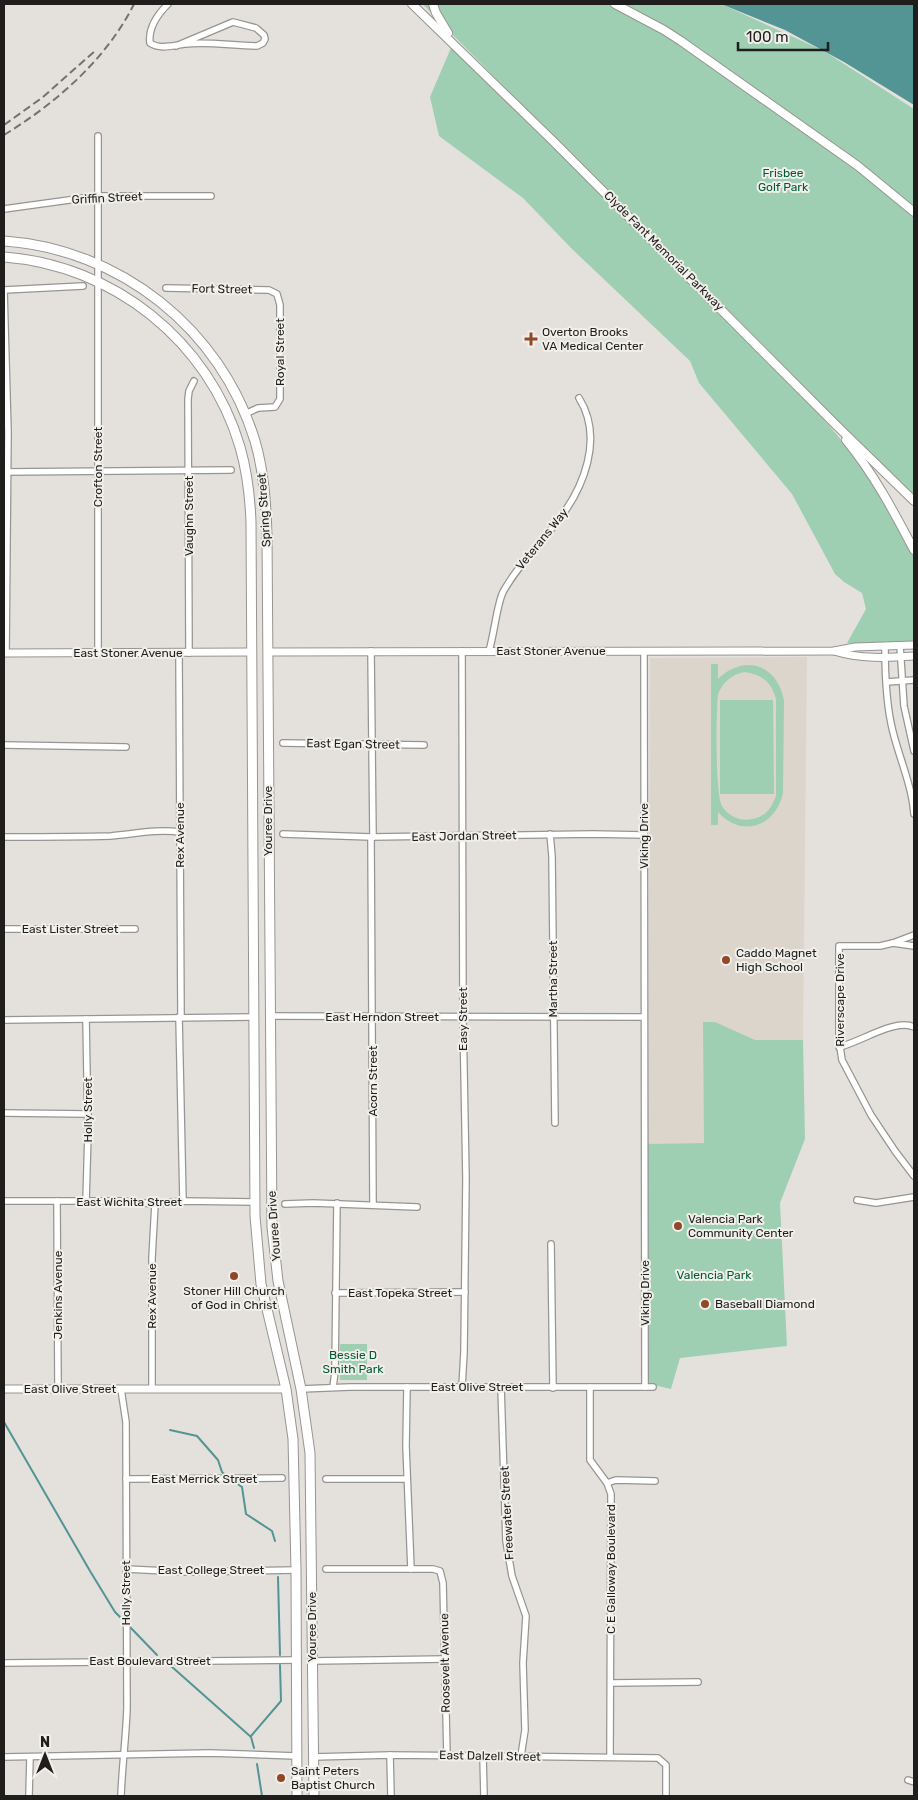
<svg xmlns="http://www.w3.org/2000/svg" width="918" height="1800" viewBox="0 0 918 1800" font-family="Rubik,sans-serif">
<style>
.built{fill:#dcd5cb}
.green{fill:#9fcfb2;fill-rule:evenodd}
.water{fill:#539495}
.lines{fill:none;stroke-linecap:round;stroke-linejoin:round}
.stream{stroke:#539495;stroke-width:2}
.minor-casing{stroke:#979591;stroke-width:8}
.tertiary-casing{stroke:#979591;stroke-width:9}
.secondary-casing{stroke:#979591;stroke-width:10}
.primary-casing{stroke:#979591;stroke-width:11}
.minor{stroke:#fff;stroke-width:5.5}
.tertiary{stroke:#fff;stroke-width:7}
.secondary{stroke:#fff;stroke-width:8}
.primary{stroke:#fff;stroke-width:9}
.rail{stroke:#74726f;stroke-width:2;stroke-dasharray:8 4;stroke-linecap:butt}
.poi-dot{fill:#904827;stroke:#f1efea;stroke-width:2}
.labels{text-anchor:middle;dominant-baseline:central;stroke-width:4;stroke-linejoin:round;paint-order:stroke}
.park-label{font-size:12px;fill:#005a36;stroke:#f1efea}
.street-label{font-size:12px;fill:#1f1e1d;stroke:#f1efea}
.poi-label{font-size:12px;fill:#1f1e1d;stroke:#f1efea;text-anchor:start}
</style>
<rect width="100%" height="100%" fill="#e4e1dd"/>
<polygon class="built" points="807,657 803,1040 755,1040 704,1143 648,1144 650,658"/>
<g class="green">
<polygon points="423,4 721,4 824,51 914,109 914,499 432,14"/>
<polygon points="453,43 598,191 801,393 856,457 875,486 914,557 914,642 847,643 866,609 862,593 844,582 835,574 792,494 699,383 690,361 571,248 523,198 439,136 430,97"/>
<path d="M711,664H718V679C745,653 778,665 784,701L783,793C776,826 742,839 718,812V825H711ZM745,672C763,675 771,682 776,699V796C771,808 766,817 752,819C741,822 728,816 722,806C715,793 716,713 718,694C723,682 732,674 745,672Z"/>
<polygon points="720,700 773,700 774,794 720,794"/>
<polygon points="703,1022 715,1022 755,1040 803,1040 805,1139 780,1203 787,1346 680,1358 671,1389 645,1383 644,1144 704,1143"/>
<rect x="340" y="1344" width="27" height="36"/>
</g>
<polygon class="water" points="721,4 914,4 914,105 844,62 785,30"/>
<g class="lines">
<g class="stream">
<polyline points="4,1422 90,1571 115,1612 122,1619"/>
<polyline points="170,1430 197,1436 218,1460 222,1472 225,1475"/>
<polyline points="236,1483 242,1487 246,1514 272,1531 275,1541"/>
<polyline points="278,1577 280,1655"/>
<polyline points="130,1627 157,1655"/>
<polyline points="171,1666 251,1737 254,1748"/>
<polyline points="251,1736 281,1701 280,1665"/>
<polyline points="257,1764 262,1796"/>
</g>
<g class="minor-casing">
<g id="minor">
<path d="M168,4C158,14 148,28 150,43C160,50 174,45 185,44C209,41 233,46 257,46L263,43L265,39L264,35L256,28L233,22L176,46"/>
<polyline points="98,136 98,653"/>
<polyline points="4,209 98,196 211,196"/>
<polyline points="166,288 269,290 277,294 280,305 280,399 275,407 258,408 245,414"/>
<polyline points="4,472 231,470"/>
<polyline points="900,646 904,706 914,751"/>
<path d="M885,647C885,675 886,705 893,732C900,760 912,786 914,814"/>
<polyline points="371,651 373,837"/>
<path d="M489,651C494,635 497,604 503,592C518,565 539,545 557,522C584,488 604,438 579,398"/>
<polyline points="644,651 645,1387"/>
<polyline points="6,653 8,432 4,290 83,286"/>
<polyline points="179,653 181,1017"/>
<polyline points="189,653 188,399 189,391 194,381"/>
<polyline points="887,682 914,680"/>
<polyline points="283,743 424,745"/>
<polyline points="4,745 126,747"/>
<polyline points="283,834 371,837 593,834 644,835"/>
<polyline points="550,834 552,856 555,1123"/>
<path d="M4,837C40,837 75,837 111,836C135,834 156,829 180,832"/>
<polyline points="371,837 373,1204"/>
<polyline points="4,929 135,929"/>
<polyline points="914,935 893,943 880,946 839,946 839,1040 842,1060 871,1115 895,1151 914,1176"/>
<polyline points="893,943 914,946"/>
<polyline points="269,1016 644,1017"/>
<polyline points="179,1017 183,1201"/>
<polyline points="86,1019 88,1132 86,1202"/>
<polyline points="4,1020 253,1017"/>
<path d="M839,1047C859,1043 895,1018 914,1027"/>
<polyline points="4,1113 88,1114"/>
<polyline points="857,1200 876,1203 914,1197"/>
<polyline points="4,1201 123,1201 155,1204 183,1201 254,1202"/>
<polyline points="57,1201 58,1389"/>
<polyline points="285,1204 313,1203 417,1207"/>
<polyline points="551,1244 553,1388"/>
<polyline points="335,1293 465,1292"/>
<polyline points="333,1387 335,1372 337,1203"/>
<polyline points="407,1387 406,1446 411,1569"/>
<polyline points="462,1387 464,1352 466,1179 463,1017 462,651"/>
<polyline points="501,1387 506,1541 512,1576 526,1616 523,1663 525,1730 521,1756"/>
<polyline points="590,1387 590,1460 607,1483 611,1494 610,1757"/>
<path d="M121,1389L126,1422L127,1708C126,1738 122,1767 121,1796"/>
<polyline points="152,1389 152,1258 155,1204"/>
<polyline points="301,1389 350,1387 653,1387"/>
<polyline points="126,1479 282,1478"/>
<polyline points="326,1479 407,1479"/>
<polyline points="607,1483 616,1480 655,1481"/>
<polyline points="126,1569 187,1572 296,1570"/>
<polyline points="326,1569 433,1569 440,1571 443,1583 447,1756"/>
<polyline points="313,1661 445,1659"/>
<polyline points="4,1663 296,1660"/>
<polyline points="611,1683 698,1682"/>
<polyline points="390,1755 391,1796"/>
<polyline points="483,1756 484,1796"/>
<polyline points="4,1757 210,1753 296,1756"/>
<polyline points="313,1757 390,1755 658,1758 666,1765 666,1796"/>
<polyline points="908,1780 914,1782"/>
<polyline points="29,1796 30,1757"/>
</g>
</g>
<g class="tertiary-casing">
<g id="tertiary">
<path d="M834,651C860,659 887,658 914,656"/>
<polyline points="268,652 834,651 855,647 914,645"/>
<polyline points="4,653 252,652"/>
<polyline points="4,1389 286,1389"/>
</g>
</g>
<g class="secondary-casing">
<g id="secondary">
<polyline points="412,4 554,142 836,425 914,501"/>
<polyline points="433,4 436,13 448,33"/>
<polyline points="615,4 664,30 681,41 858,166 914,212"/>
<path d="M846,440C874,474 894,512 914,550"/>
</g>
</g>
<g class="primary-casing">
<g id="primary">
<path d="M4,241C120,249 221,329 255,441C264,472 266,503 267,535L272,1227L278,1281L301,1389L310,1453L314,1796"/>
<path d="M4,257C113,265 209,341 240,447C247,471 250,496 251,522L255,1216L261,1284L286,1389L293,1439L296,1570L297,1796"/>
</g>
</g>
<use href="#minor" class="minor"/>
<use href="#tertiary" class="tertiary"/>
<use href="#secondary" class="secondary"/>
<use href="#primary" class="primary"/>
<g class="rail">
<polyline points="4,125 43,97 96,50"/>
<path d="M4,135C56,103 106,60 134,4"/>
</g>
</g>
<g class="poi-dot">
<path d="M528.5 331.5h5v5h5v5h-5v5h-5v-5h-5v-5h5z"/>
<circle cx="726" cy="960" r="5"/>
<circle cx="678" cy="1226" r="5"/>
<circle cx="234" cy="1276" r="5"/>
<circle cx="705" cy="1304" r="5"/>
<circle cx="281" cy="1778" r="5"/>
</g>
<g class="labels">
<g class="park-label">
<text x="783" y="173">Frisbee<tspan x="783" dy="14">Golf Park</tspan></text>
<text x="714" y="1275">Valencia Park</text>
<text x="353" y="1355">Bessie D<tspan x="353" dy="14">Smith Park</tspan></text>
</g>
<g class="street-label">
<text transform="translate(107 198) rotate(-3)">Griffin Street</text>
<text transform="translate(664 251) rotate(45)">Clyde Fant Memorial Parkway</text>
<text transform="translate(222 289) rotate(1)">Fort Street</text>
<text transform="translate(280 352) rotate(-90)">Royal Street</text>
<text transform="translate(98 467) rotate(-90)">Crofton Street</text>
<text transform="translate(264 510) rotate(-94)">Spring Street</text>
<text transform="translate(189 516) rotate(-90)">Vaughn Street</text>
<text transform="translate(542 539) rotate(-51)">Veterans Way</text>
<text x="551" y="651">East Stoner Avenue</text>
<text x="128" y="653">East Stoner Avenue</text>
<text transform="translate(353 744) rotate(1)">East Egan Street</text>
<text transform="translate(268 821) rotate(-90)">Youree Drive</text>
<text transform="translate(180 835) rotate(-90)">Rex Avenue</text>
<text transform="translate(464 836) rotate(-1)">East Jordan Street</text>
<text transform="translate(644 836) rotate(-90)">Viking Drive</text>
<text x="70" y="929">East Lister Street</text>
<text transform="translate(553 979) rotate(-90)">Martha Street</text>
<text transform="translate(840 1000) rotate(-90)">Riverscape Drive</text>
<text x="382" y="1017">East Herndon Street</text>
<text transform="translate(463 1019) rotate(-90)">Easy Street</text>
<text transform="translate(373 1081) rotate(-90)">Acorn Street</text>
<text transform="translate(88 1110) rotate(-90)">Holly Street</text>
<text x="129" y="1202">East Wichita Street</text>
<text transform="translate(274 1226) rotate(-94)">Youree Drive</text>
<text x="400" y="1293">East Topeka Street</text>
<text transform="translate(645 1293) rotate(-90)">Viking Drive</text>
<text transform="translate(58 1295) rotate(-90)">Jenkins Avenue</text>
<text transform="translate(152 1296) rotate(-90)">Rex Avenue</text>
<text x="477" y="1387">East Olive Street</text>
<text x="70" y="1389">East Olive Street</text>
<text x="204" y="1479">East Merrick Street</text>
<text transform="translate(507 1513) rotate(-93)">Freewater Street</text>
<text transform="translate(611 1569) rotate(-90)">C E Galloway Boulevard</text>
<text x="211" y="1570">East College Street</text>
<text transform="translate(126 1593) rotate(-90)">Holly Street</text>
<text transform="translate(312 1627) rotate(-90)">Youree Drive</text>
<text x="150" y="1661">East Boulevard Street</text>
<text transform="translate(445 1663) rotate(-91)">Roosevelt Avenue</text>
<text transform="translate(490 1756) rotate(1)">East Dalzell Street</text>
</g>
<g class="poi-label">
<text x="542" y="332">Overton Brooks<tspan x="542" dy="14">VA Medical Center</tspan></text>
<text x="736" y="953">Caddo Magnet<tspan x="736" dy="14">High School</tspan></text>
<text x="688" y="1219">Valencia Park<tspan x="688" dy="14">Community Center</tspan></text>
<text x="234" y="1291" text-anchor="middle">Stoner Hill Church<tspan x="234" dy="14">of God in Christ</tspan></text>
<text x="715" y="1304">Baseball Diamond</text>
<text x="291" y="1771">Saint Peters<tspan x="291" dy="14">Baptist Church</tspan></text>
</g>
</g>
<rect width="918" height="1800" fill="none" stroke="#1f1e1d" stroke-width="10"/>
<g transform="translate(45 1755)" stroke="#f1efea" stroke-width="4" paint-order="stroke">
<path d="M0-4L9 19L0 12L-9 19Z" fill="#1f1e1d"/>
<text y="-8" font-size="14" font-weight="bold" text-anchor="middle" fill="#1f1e1d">N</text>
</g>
<path d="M738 42v8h90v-8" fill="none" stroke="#1f1e1d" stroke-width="2.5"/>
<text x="746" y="42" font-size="15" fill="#1f1e1d" stroke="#f1efea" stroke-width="4" paint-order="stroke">100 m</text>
</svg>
